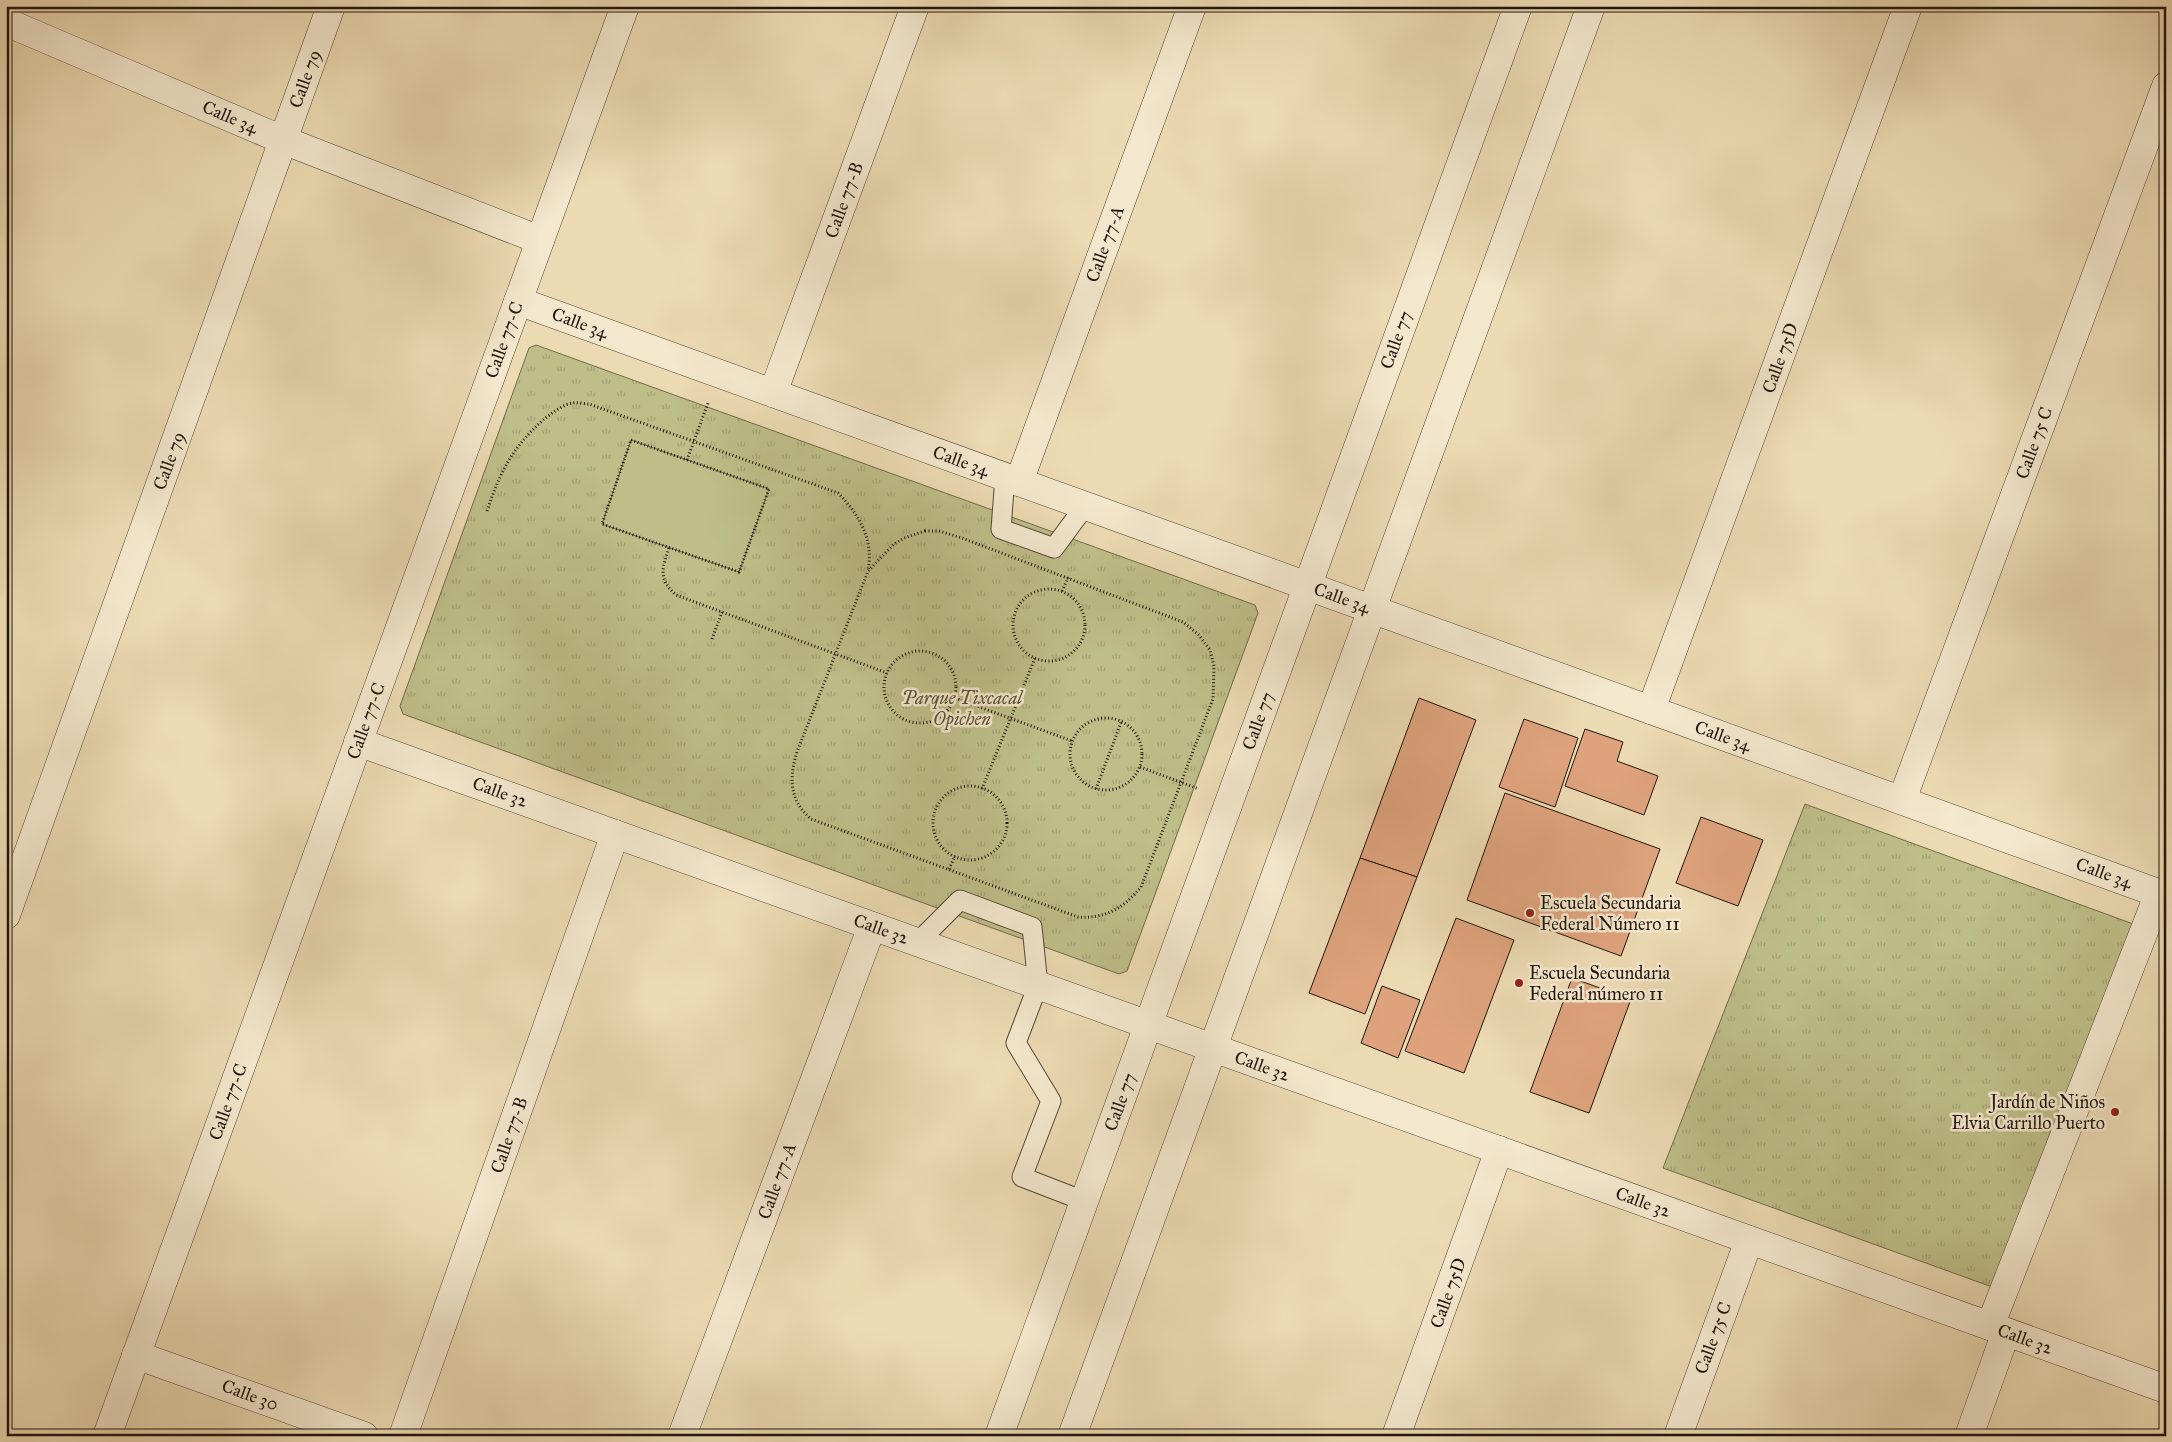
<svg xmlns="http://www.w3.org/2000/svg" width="2172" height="1442" viewBox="0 0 2172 1442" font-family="'IM FELL Great Primer',serif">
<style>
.grass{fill:url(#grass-tufts);stroke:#70694c}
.pitch{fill:#bebe88;stroke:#70694c}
.building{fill:#dea37d;stroke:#21140f}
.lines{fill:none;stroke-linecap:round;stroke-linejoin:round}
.service-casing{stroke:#544638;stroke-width:21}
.pedestrian-casing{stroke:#544638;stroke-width:29}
.minor-casing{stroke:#544638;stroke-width:29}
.tertiary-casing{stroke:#544638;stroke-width:29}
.path{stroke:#21140f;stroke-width:3;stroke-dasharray:1 2.5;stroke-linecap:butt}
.service{stroke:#f3e7cd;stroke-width:19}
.pedestrian{stroke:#f3e7cd;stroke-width:28}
.minor{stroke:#f3e7cd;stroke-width:28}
.tertiary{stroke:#f3e7cd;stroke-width:28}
.poi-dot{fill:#8f2418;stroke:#f3e7cd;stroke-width:2}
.labels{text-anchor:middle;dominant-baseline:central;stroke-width:5;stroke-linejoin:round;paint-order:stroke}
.street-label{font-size:18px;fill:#21140f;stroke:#f3e7cd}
.park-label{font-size:18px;font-style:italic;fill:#585039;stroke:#f3e7cd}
.poi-label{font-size:18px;fill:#21140f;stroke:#f3e7cd;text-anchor:start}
</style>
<defs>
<pattern id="grass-tufts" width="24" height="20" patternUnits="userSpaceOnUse" patternTransform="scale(1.25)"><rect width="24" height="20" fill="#bebe88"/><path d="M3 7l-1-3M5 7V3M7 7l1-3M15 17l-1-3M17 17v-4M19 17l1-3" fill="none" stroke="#a3a274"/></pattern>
</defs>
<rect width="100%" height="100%" fill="#ecdab2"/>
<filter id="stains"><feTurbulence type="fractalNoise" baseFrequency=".004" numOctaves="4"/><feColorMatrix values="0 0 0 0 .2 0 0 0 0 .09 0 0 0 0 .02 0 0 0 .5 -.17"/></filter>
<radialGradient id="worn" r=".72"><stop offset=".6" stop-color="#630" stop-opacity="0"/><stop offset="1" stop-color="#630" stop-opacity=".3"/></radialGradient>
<g class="grass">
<polygon points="536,345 1255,605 1258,613 1127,971 1119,974 403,714 400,706 529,348"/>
<polygon points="1805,804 2136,925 1995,1288 1663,1168"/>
</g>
<polygon class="pitch" points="631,440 769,489 739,572 602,524"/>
<g class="building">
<polygon points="1419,698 1476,720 1417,877 1360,858"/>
<polygon points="1524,719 1578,738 1555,807 1499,787"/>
<polygon points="1585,729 1623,742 1617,761 1658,776 1644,815 1565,786"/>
<polygon points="1505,793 1660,849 1621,956 1467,900"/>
<polygon points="1701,817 1763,840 1738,906 1676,883"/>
<polygon points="1360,858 1417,877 1365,1014 1309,993"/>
<polygon points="1456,918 1514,940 1464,1073 1405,1051"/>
<polygon points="1572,978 1631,999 1589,1113 1530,1092"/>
<polygon points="1382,986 1420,1000 1398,1058 1361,1043"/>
</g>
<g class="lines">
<g class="service-casing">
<g id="service">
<polyline points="1005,477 1001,529 1054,548 1085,506"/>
<polyline points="918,942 960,900 1032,927 1038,985 1016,1043 1051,1101 1022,1177 1084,1201"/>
</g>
</g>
<g class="pedestrian-casing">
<polyline id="pedestrian" points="1990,1326 2159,893"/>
</g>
<g class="minor-casing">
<g id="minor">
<polyline points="6,22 283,140 540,240"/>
<polyline points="518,301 2166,896"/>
<polyline points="773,393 915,6"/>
<polyline points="1019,482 1192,6"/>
<polyline points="1651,710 1908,6"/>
<polyline points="358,742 2166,1389"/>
<polyline points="1902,800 2166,86"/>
<polyline points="136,1355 364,1436"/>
<polyline points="107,1436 625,6"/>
<polyline points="403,1436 615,834"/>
<polyline points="682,1436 872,926"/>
<polyline points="1396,1436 1499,1150"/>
<polyline points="1678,1436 1749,1240"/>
<polyline points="1969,1436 2006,1332"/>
</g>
</g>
<g class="tertiary-casing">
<g id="tertiary">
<polyline points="6,915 331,6"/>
<polyline points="999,1436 1518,6"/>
<polyline points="1072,1436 1591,6"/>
</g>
</g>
<g class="path">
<polygon points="631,440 769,489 739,572 602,524"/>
<polyline points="687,460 708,403"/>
<path d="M487,511C500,472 512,448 543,420C551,414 563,404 573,403C578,402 584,404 589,404L838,493C859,514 874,540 868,570"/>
<path d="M925,531H939L962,538L1183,622L1199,635L1210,650L1214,666L1213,699L1141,887C1124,908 1105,919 1078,917L811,819C789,800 789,778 797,752L868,571L894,544L904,538Z"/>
<path d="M669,548C662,569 658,579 676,595L887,673"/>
<circle cx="1049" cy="625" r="36"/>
<polyline points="1062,591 1069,576"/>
<polyline points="712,639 722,612"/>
<circle cx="920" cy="687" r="36"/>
<polyline points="955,698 1072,741"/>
<circle cx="1106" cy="754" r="36"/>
<polyline points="1140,767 1199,789"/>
<circle cx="970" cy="823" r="37"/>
<polyline points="982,789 1035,658"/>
<polyline points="1096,789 1122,720"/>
<polyline points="949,869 955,856"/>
</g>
<use href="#service" class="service"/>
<use href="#pedestrian" class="pedestrian"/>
<use href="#minor" class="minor"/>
<use href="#tertiary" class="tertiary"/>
</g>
<g class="poi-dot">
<circle cx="1530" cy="913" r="5"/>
<circle cx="1519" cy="983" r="5"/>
<circle cx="2115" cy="1112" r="5"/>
</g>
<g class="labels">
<g class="street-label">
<text transform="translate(305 79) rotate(-70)">Calle 79</text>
<text transform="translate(230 117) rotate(23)">Calle 34</text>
<text transform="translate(844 200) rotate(-70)">Calle 77-B</text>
<text transform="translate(1105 244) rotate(-70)">Calle 77-A</text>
<text transform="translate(580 323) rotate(20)">Calle 34</text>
<text transform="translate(504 340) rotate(-70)">Calle 77-C</text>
<text transform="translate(1396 340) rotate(-70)">Calle 77</text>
<text transform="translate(1780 358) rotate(-70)">Calle 75D</text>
<text transform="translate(2034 443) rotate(-70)">Calle 75 C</text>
<text transform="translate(169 461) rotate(-70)">Calle 79</text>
<text transform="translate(961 461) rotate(20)">Calle 34</text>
<text transform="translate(1342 598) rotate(20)">Calle 34</text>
<text transform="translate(366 721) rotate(-70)">Calle 77-C</text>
<text transform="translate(1258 721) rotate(-70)">Calle 77</text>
<text transform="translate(1723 736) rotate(20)">Calle 34</text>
<text transform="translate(500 792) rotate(20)">Calle 32</text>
<text transform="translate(2104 873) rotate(20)">Calle 34</text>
<text transform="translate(881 929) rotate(20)">Calle 32</text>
<text transform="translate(1262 1066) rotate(20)">Calle 32</text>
<text transform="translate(228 1102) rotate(-70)">Calle 77-C</text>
<text transform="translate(1120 1102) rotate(-70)">Calle 77</text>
<text transform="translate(509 1135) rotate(-71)">Calle 77-B</text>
<text transform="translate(777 1181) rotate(-70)">Calle 77-A</text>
<text transform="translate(1643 1202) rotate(20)">Calle 32</text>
<text transform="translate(1448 1293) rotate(-70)">Calle 75D</text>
<text transform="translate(1713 1338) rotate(-70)">Calle 75 C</text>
<text transform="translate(2025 1339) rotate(20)">Calle 32</text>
<text transform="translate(250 1395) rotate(20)">Calle 30</text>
</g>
<g class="park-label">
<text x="962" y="698">Parque Tixcacal<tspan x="962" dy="21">Opichen</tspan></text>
</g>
<g class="poi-label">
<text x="1540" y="903">Escuela Secundaria<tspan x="1540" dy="21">Federal Número 11</tspan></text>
<text x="1529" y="973">Escuela Secundaria<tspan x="1529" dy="21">Federal número 11</tspan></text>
<text x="2105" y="1102" text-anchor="end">Jardín de Niños<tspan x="2105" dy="21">Elvia Carrillo Puerto</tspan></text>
</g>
</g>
<rect width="2172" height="1442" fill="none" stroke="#ecdab2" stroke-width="25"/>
<rect x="8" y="8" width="2157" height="1427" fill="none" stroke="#21140f" stroke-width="2.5"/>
<rect x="12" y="12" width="2147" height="1417" fill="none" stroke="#21140f"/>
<rect width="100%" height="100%" filter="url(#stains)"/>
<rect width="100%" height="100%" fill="url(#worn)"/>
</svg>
